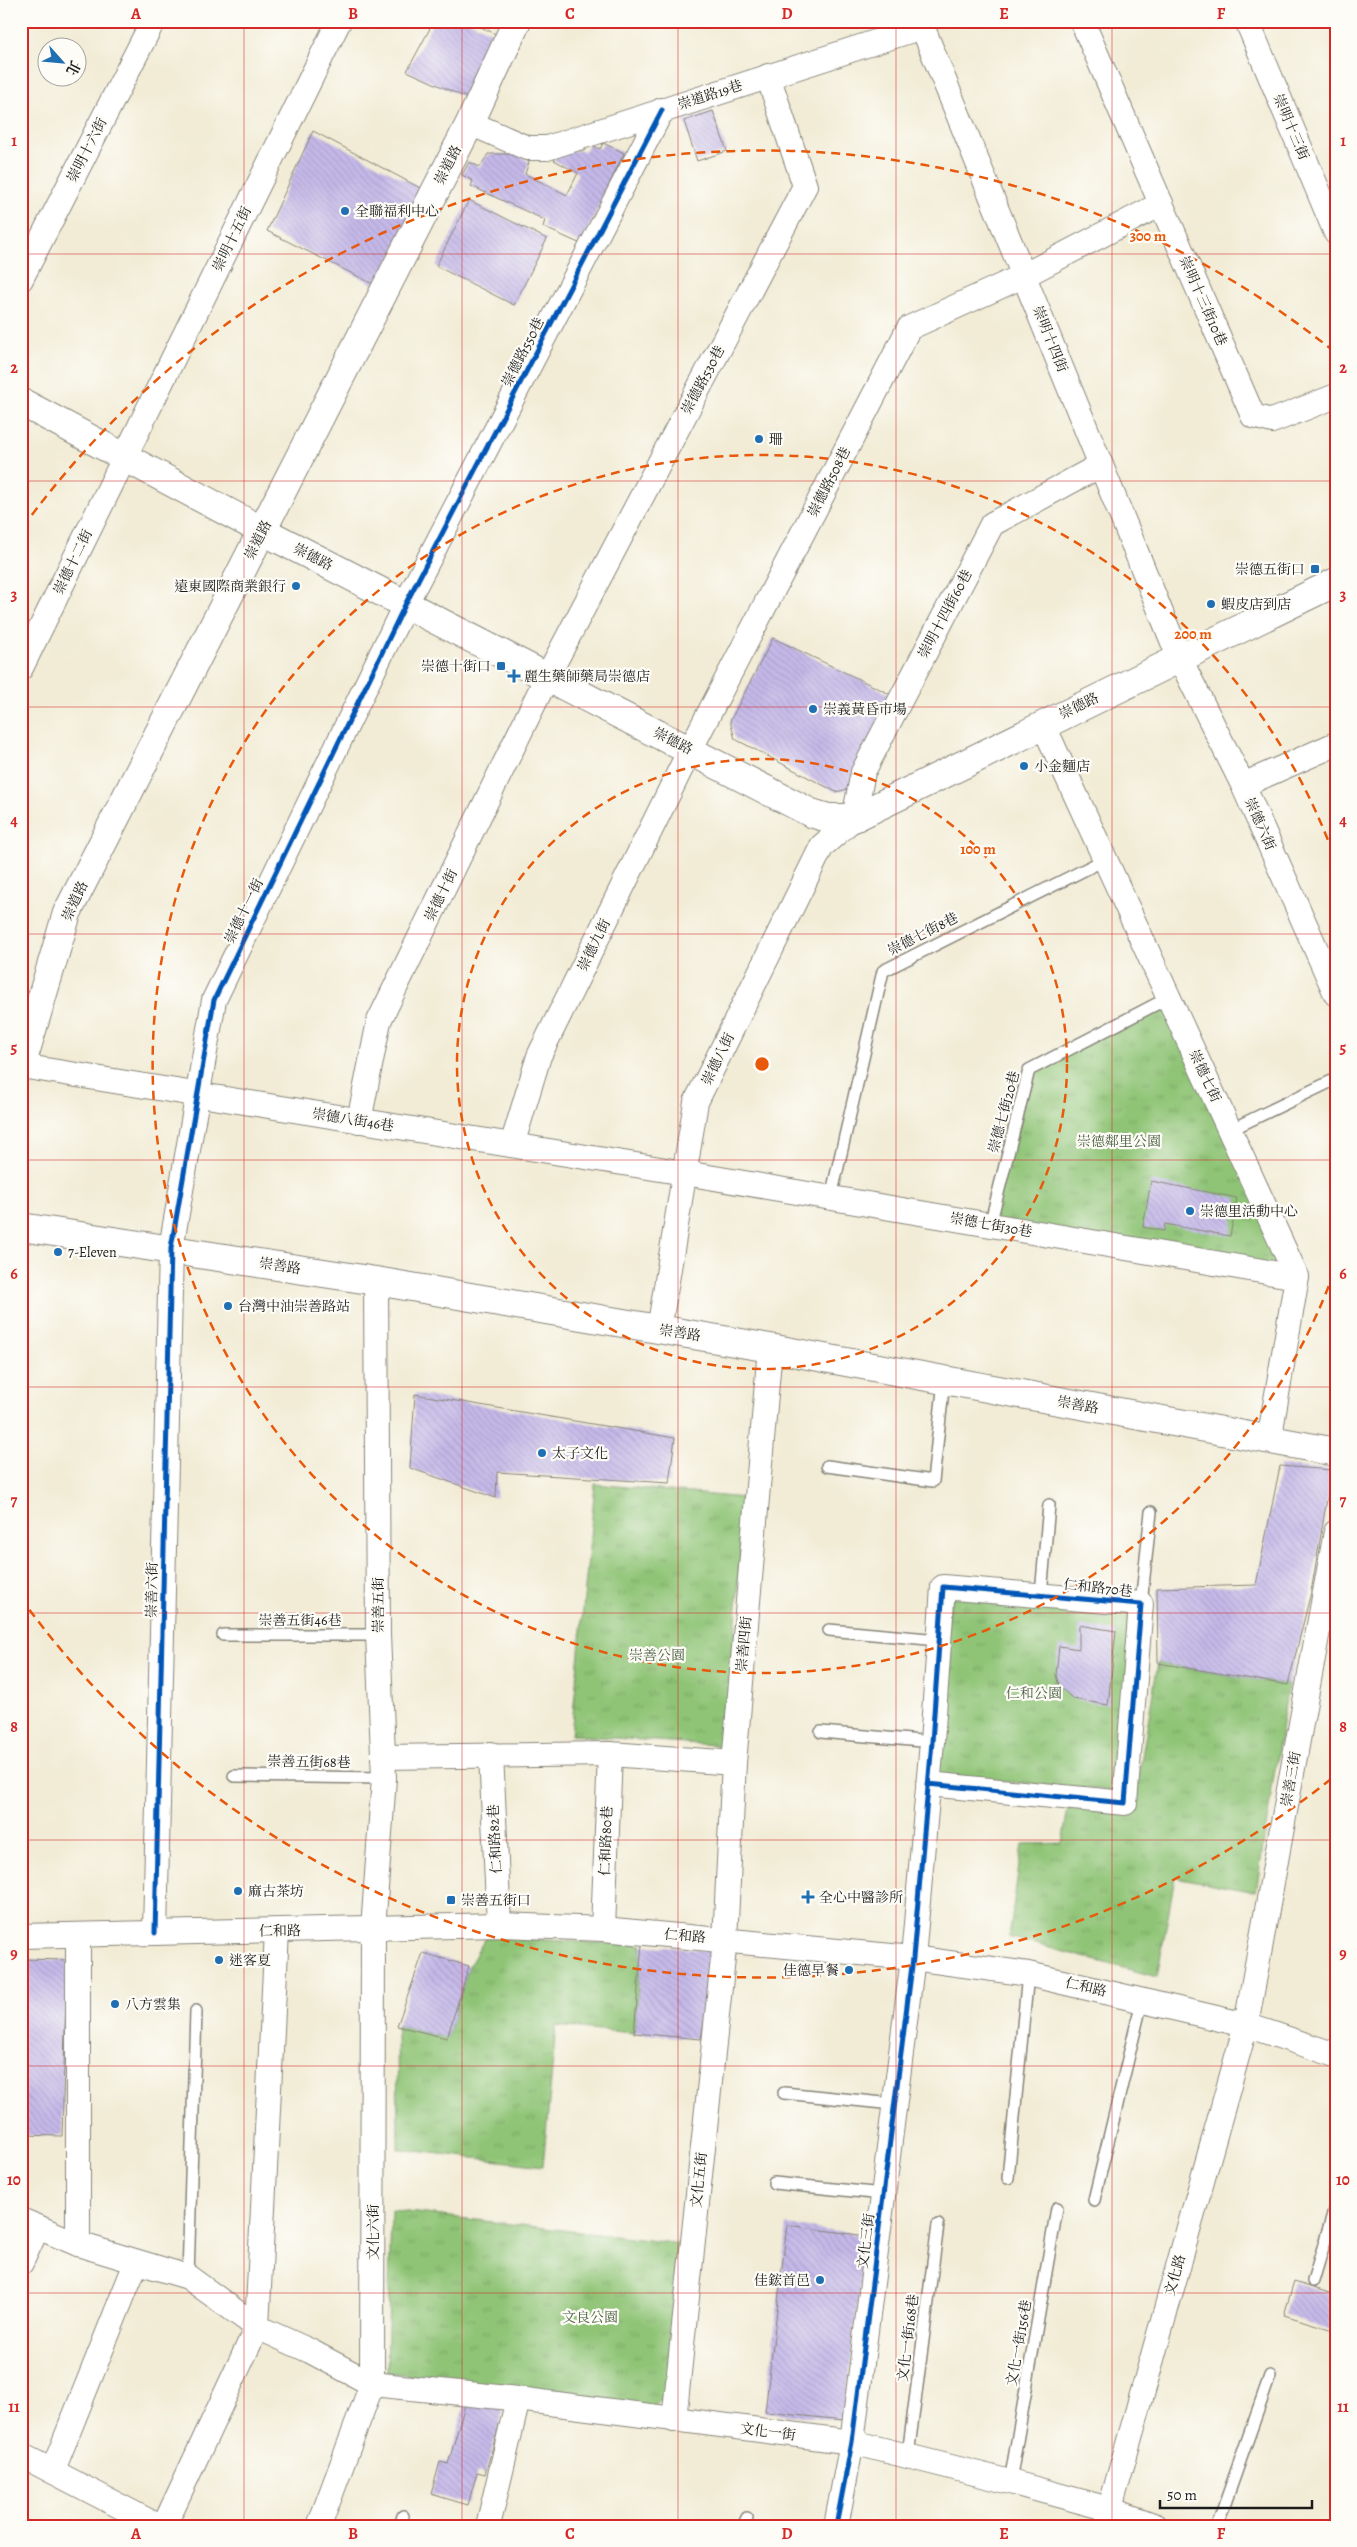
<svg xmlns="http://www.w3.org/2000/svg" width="1357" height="2547" viewBox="0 0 1357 2547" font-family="Alegreya,'Noto Serif TC',serif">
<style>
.grass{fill:url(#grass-tufts);stroke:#567049}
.building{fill:url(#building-back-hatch)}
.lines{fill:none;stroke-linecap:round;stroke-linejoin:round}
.service-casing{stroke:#878479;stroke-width:14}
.minor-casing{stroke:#878479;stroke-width:26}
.tertiary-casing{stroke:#878479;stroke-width:30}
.service{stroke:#fff;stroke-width:11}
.minor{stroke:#fff;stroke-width:24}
.tertiary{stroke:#fff;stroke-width:28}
.cycleway-casing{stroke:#fdfcf7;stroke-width:8}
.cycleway{stroke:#0057b8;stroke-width:5}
.grid{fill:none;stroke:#d62828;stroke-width:1;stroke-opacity:0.55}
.ring{fill:none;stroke:#e8590c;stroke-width:2.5;stroke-dasharray:9 6}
.poi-dot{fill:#1f6fb2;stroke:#fdfcf7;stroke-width:2}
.labels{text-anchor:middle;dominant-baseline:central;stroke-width:4.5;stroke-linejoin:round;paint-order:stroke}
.street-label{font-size:14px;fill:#1c1c1c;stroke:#fdfcf7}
.poi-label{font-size:14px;fill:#1c1c1c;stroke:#fdfcf7;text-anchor:start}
.park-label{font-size:14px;fill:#4a5f40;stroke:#fdfcf7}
.centre{fill:#e8590c;stroke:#fdfcf7;stroke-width:2.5}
.ring-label{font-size:15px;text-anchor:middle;font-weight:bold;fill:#e8590c;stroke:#fdfcf7;stroke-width:4.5;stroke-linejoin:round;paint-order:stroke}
.neatline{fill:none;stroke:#d62828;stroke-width:2}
.grid-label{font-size:16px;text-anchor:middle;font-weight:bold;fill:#d62828}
</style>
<defs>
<pattern id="grass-tufts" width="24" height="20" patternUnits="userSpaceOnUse" patternTransform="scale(1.25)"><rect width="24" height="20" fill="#8fc476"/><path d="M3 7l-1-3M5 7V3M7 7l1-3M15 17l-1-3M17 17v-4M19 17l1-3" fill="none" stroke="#7ba866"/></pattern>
<pattern id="building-back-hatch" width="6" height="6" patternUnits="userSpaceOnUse" patternTransform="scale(1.25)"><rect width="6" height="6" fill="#c5b9e9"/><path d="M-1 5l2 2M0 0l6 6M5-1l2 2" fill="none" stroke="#a99ec7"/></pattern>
</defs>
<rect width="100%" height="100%" fill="#fdfcf7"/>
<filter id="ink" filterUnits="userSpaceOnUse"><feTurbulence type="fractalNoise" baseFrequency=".02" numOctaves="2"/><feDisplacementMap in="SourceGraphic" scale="10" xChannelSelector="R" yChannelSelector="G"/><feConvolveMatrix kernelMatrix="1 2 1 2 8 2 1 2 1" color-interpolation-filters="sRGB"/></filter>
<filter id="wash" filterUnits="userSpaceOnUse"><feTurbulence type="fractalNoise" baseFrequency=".0096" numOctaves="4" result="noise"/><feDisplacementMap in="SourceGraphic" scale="20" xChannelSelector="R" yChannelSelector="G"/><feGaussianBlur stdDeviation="1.12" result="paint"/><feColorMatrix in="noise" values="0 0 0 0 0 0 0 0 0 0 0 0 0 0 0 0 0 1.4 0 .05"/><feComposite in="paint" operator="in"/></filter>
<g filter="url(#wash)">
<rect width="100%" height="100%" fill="#f2ecd6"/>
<g class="grass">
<polygon points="1167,1000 1291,1272 991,1224 1029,1071"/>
<polygon points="595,1484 744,1498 728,1746 571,1735"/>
<polygon points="950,1595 1133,1610 1117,1791 936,1776"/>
<polygon points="1158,1663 1288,1685 1256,1892 1175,1877 1157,1977 1009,1937 1022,1844 1062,1843 1068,1809 1133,1809"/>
<polygon points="486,1937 642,1945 634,2033 556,2026 543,2166 398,2149 397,2026 447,2038 469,1966"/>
<polygon points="391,2210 682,2244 667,2396 648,2408 387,2372"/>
</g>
<g id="blocks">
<g class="building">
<polygon points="434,21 468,21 500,36 471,100 407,71"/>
<polygon points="818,21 833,21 820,26"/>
<polygon points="713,111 727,151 697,161 684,121"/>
<polygon points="313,131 424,190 377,286 267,231"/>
<polygon points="603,143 624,153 581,244 543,227 545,220 471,186 473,181 462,175 469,162 480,167 488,154 517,154 529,162 525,174 567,195 578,173 554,160 561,150 585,151 589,144 600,149"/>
<polygon points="469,200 547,239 514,305 436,266"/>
<polygon points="773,638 896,697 852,788 836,792 735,739 730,721"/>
<polygon points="1151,1181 1237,1198 1230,1236 1165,1224 1164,1231 1143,1227"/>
<polygon points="415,1394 675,1438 669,1483 497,1472 496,1498 410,1468"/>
<polygon points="1280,1466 1332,1470 1311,1592 1288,1685 1158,1663 1157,1588 1256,1585"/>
<polygon points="1079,1625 1116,1631 1108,1705 1073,1699 1059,1686 1056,1675 1059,1646 1079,1649"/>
<polygon points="642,1945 716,1951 701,2039 634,2033"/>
<polygon points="423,1953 469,1966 447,2038 397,2026"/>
<polygon points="21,1959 67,1960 62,2136 21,2135"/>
<polygon points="787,2225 866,2236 844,2420 765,2412"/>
<polygon points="1294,2282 1336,2295 1336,2331 1284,2315"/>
<polygon points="467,2398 504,2408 485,2474 477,2472 468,2505 431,2494 440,2462 448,2464"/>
</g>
</g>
</g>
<g filter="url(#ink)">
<use href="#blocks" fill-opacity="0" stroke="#878479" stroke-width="1"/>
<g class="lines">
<g class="service-casing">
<g id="service">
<polyline points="1230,1130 1336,1079"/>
<polyline points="831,1197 883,971 1104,860"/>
<polyline points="990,1225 1029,1070 1168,998"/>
<polyline points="827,1466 933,1481 944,1381"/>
<polyline points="1041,1594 1049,1505"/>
<polyline points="1141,1604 1151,1512"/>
<polyline points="829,1630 939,1640"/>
<polyline points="223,1635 378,1635"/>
<polyline points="821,1732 932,1742"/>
<polyline points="234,1776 384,1778"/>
<polyline points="784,2093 893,2104"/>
<polyline points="1008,2178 1028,1974"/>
<polyline points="774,2183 883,2194"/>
<polyline points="1094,2200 1142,2001"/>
<polyline points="188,2277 196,2011"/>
<polyline points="1313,2281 1336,2204"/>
<polyline points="908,2455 938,2225"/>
<polyline points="1010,2482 1057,2208"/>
<polyline points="400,2526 403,2516"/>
<polyline points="743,2526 747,2518"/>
<polyline points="1217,2526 1270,2376"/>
</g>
</g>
<g class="minor-casing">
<g id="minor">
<polyline points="920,21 1179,657 1243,785 1336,994"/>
<polyline points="1082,21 1253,416 1272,421 1336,396"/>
<polyline points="1247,21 1336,233"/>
<polyline points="470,123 527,148 547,148 922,27"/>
<polyline points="21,279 153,21"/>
<polyline points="21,668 339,21"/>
<polyline points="1043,724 1297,1277 1269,1441"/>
<polyline points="1243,785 1336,744"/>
<polyline points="21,1066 685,1173 1297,1277"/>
<polyline points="359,1121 379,1021 547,677 805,186 768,76"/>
<polyline points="512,1145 539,1056 690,750 909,328 1025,275 1161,204"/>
<polyline points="659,1330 696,1102 822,846 854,818 863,772 992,524 1101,465"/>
<polyline points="491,1754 499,1925"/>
<polyline points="383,1757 610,1754 734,1763"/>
<polyline points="603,1929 610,1754"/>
<polyline points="155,1933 171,1248 214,1000 405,605 662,110"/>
<polyline points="21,1936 499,1925 603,1929 913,1958 1028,1974 1246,2025 1336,2055"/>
<polyline points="21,2220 78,2244 188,2277 257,2327 310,2351 372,2384 518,2399 852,2442 1010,2482 1109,2509 1156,2526"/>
<polyline points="78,2244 78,1935"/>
<polyline points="21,2263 38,2227"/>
<polyline points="674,2420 725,1940 734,1763 770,1348"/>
<polyline points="21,2455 158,2526"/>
<polyline points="53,2470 136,2263"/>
<polyline points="164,2526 257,2327 277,1931"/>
<polyline points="319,2526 372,2384 373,1929 384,1778 378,1635 376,1281"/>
<polyline points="488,2526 518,2399"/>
<polyline points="836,2526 852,2442 913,1958 932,1742 943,1587 1141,1604 1125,1803 928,1784"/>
<polyline points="1105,2526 1246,2025 1336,1532"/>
</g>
</g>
<g class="tertiary-casing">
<g id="tertiary">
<polyline points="21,402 263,531 811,813 828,818 854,818 1336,582"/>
<polyline points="21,1067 67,913 470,123 517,21"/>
<polyline points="21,1227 376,1281 770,1348 1336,1452"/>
</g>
</g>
<use href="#service" class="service"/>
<use href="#minor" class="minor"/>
<use href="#tertiary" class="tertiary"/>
<g class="cycleway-casing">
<g id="cycleway">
<polyline points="155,1933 171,1248 214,1000 405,605 662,110"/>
<polyline points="836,2526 852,2442 913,1958 932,1742 943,1587 1141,1604 1125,1803 928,1784"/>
</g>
</g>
<use href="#cycleway" class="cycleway"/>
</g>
</g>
<path class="grid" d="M244,21V2526M462,21V2526M678,21V2526M896,21V2526M1112,21V2526M21,254H1336M21,481H1336M21,707H1336M21,934H1336M21,1160H1336M21,1387H1336M21,1613H1336M21,1840H1336M21,2066H1336M21,2293H1336"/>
<g class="ring">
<circle cx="762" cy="1064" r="305"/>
<path d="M1334 1272A609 609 0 1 1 1334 856"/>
<path d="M1331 1779A914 914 0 0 1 23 1601M23 527A914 914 0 0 1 1331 349"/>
</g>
<g class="poi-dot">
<circle cx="345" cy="211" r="5"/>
<circle cx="759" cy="439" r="5"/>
<rect x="1310" y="564" width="10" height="10" rx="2.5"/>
<circle cx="296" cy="586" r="5"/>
<circle cx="1211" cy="604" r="5"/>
<rect x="496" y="661" width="10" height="10" rx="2.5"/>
<path d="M511.5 668.5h5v5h5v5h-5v5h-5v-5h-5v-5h5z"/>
<circle cx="813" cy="709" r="5"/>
<circle cx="1024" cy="766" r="5"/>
<circle cx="1190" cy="1211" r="5"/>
<circle cx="58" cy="1252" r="5"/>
<circle cx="228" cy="1306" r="5"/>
<circle cx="542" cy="1453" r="5"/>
<circle cx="238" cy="1891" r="5"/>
<path d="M805.5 1889.5h5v5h5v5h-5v5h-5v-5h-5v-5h5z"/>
<rect x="446" y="1895" width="10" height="10" rx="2.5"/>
<circle cx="219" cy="1960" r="5"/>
<circle cx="849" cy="1970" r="5"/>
<circle cx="115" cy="2004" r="5"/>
<circle cx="820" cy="2280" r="5"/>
</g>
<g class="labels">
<g class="street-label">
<text transform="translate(710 95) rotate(-18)">崇道路19巷</text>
<text transform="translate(1291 127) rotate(67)">崇明十三街</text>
<text transform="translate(87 150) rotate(-63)">崇明十六街</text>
<text transform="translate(448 165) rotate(-63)">崇道路</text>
<text transform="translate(232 239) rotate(-64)">崇明十五街</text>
<text transform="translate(1203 301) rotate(66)">崇明十三街10巷</text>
<text transform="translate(1050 339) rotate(68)">崇明十四街</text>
<text transform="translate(523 352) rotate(-63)">崇德路550巷</text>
<text transform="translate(703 380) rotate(-62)">崇德路530巷</text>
<text transform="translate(829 482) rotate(-63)">崇德路508巷</text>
<text transform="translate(258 540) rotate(-63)">崇道路</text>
<text transform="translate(313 557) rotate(27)">崇德路</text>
<text transform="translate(73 562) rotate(-64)">崇德十二街</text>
<text transform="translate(945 614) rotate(-62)">崇明十四街60巷</text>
<text transform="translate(1079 706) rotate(-26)">崇德路</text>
<text transform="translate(673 741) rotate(27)">崇德路</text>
<text transform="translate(1260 824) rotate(66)">崇德六街</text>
<text transform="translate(441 895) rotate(-64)">崇德十街</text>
<text transform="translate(75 901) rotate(-65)">崇道路</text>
<text transform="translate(244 911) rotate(-64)">崇德十一街</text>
<text transform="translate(923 934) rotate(-27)">崇德七街8巷</text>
<text transform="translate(594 945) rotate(-64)">崇德九街</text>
<text transform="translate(718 1059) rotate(-64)">崇德八街</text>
<text transform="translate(1205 1076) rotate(65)">崇德七街</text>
<text transform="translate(1004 1112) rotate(-75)">崇德七街20巷</text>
<text transform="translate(353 1120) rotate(9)">崇德八街46巷</text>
<text transform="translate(991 1225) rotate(10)">崇德七街30巷</text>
<text transform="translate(280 1266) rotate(9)">崇善路</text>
<text transform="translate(680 1333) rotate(9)">崇善路</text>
<text transform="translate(1078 1405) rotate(10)">崇善路</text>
<text transform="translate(1098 1588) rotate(6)">仁和路70巷</text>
<text transform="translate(152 1590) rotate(-89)">崇善六街</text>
<text transform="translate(378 1605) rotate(-90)">崇善五街</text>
<text x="300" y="1620">崇善五街46巷</text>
<text transform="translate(744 1644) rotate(-85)">崇善四街</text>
<text transform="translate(309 1762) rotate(1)">崇善五街68巷</text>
<text transform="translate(1291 1779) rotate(-80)">崇善三街</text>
<text transform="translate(495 1839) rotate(-93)">仁和路82巷</text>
<text transform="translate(606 1841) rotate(-88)">仁和路80巷</text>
<text transform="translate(280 1931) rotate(-1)">仁和路</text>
<text transform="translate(685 1936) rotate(5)">仁和路</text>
<text transform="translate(1086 1987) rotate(13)">仁和路</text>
<text transform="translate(699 2180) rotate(-84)">文化五街</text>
<text transform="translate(373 2232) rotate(-90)">文化六街</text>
<text transform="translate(866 2241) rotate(-83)">文化三街</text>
<text transform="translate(1175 2275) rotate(-74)">文化路</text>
<text transform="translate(908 2338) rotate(-83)">文化一街168巷</text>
<text transform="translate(1019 2343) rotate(-80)">文化一街156巷</text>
<text transform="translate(768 2432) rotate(7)">文化一街</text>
</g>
<g class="poi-label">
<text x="355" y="211">全聯福利中心</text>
<text x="769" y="439">珊</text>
<text x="1305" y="569" text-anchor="end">崇德五街口</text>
<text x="286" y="586" text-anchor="end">遠東國際商業銀行</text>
<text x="1221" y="604">蝦皮店到店</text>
<text x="491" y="666" text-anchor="end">崇德十街口</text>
<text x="524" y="676">麗生藥師藥局崇德店</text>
<text x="823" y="709">崇義黃昏市場</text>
<text x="1034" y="766">小金麵店</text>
<text x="1200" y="1211">崇德里活動中心</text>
<text x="68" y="1252">7-Eleven</text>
<text x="238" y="1306">台灣中油崇善路站</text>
<text x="552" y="1453">太子文化</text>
<text x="248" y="1891">麻古茶坊</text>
<text x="819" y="1897">全心中醫診所</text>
<text x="461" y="1900">崇善五街口</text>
<text x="229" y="1960">迷客夏</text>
<text x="839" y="1970" text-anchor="end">佳德早餐</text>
<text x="125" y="2004">八方雲集</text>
<text x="810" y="2280" text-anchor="end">佳鋐首邑</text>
</g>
<g class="park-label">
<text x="1119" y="1141">崇德鄰里公園</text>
<text x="657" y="1655">崇善公園</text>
<text x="1034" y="1693">仁和公園</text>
<text x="590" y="2317">文良公園</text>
</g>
</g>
<circle cx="762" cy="1064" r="8" class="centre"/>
<g class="ring-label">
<text x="1148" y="241">300 m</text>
<text x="1193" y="639">200 m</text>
<text x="978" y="854">100 m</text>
</g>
<rect width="1357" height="2547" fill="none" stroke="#fdfcf7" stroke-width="55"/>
<g transform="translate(62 62) rotate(117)"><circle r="24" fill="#fdfcf7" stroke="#a3a29f"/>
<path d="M0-4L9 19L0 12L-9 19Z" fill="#1f6fb2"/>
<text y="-8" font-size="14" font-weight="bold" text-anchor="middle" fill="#1c1c1c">北</text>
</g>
<path d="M1160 2500v8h152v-8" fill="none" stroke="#1c1c1c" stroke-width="2.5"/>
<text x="1167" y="2500" font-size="15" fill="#1c1c1c" stroke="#fdfcf7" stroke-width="4" paint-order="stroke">50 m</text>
<rect x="28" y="28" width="1302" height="2492" class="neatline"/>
<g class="grid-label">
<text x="136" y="19">A</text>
<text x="353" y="19">B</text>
<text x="570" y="19">C</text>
<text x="787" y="19">D</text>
<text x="1004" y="19">E</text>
<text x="1221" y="19">F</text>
<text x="14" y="146">1</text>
<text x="1343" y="146">1</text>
<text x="14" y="373">2</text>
<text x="1343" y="373">2</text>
<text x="14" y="600">3</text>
<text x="1343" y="600">3</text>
<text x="14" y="826">4</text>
<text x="1343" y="826">4</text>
<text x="14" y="1053">5</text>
<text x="1343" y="1053">5</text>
<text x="14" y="1279">6</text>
<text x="1343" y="1279">6</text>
<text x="14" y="1506">7</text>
<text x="1343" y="1506">7</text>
<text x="14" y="1732">8</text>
<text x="1343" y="1732">8</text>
<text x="14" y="1959">9</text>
<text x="1343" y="1959">9</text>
<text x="14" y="2185">10</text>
<text x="1343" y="2185">10</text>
<text x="14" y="2412">11</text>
<text x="1343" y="2412">11</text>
<text x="136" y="2539">A</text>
<text x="353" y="2539">B</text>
<text x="570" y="2539">C</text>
<text x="787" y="2539">D</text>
<text x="1004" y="2539">E</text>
<text x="1221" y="2539">F</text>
</g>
</svg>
